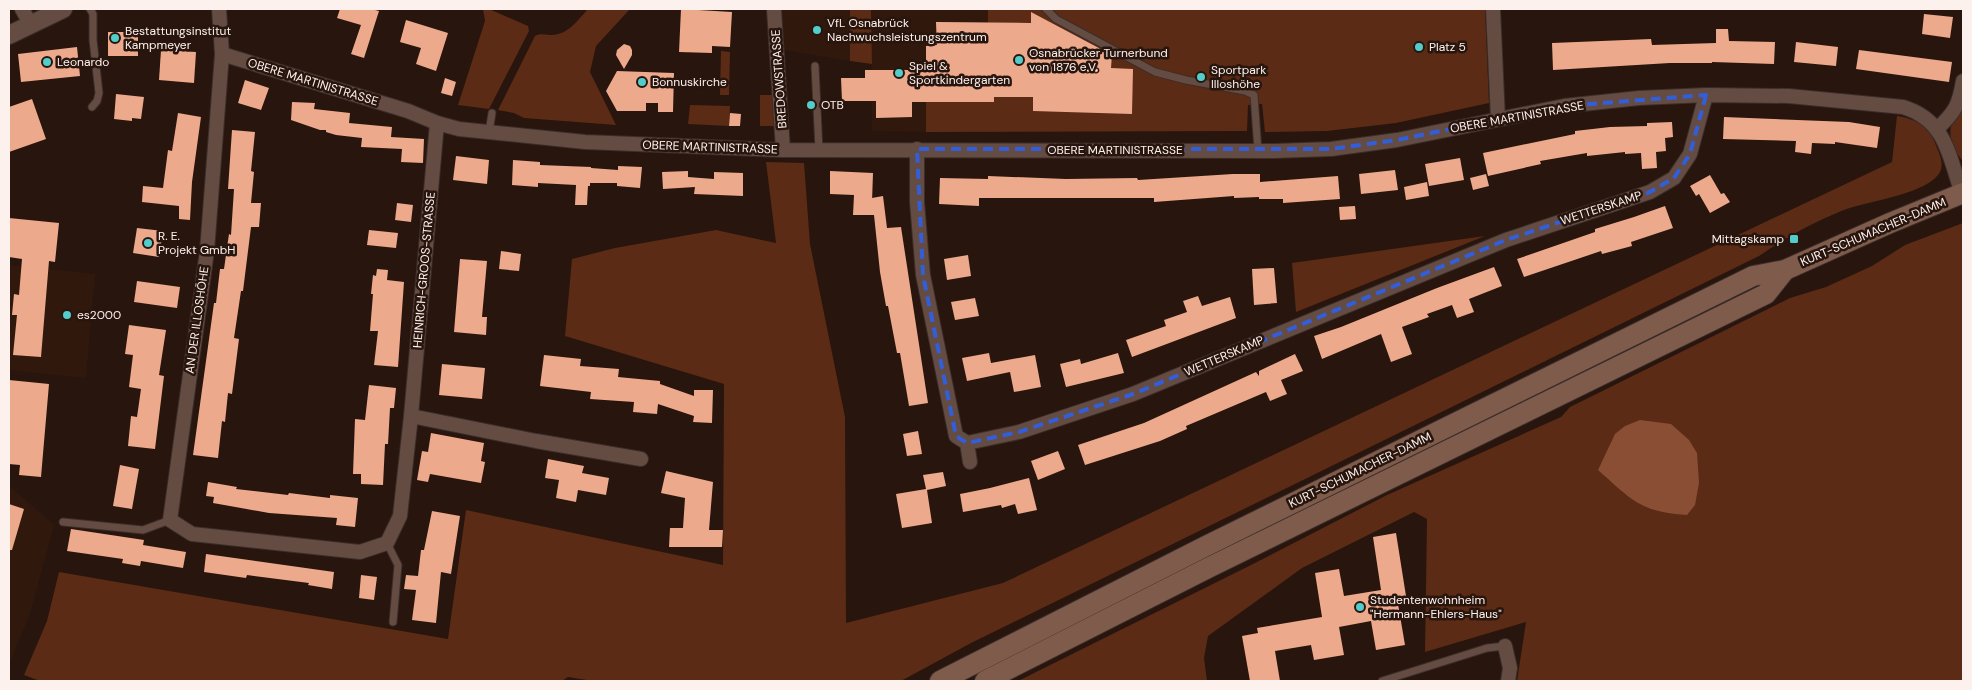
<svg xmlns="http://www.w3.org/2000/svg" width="1972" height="690" viewBox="0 0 1972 690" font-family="'DM Sans',sans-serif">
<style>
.built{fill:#31180d}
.green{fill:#5b2b15}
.water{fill:#8a4e34}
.building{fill:#eda98c}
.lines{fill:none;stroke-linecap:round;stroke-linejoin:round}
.service-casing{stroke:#3b2d2b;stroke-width:9}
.minor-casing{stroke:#3b2d2b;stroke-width:16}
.tertiary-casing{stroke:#3b2d2b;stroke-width:20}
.secondary-casing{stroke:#3b2d2b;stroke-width:22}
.service{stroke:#644c42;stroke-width:7}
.minor{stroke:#644c42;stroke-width:14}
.tertiary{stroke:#644c42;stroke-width:18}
.secondary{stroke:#7f5b4b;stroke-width:20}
.marked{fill:none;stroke:#335eda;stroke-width:4;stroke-dasharray:10 6;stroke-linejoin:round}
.poi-dot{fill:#53cdcb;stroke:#28150d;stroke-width:2}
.labels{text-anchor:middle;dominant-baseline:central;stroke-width:5;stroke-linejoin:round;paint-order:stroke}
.poi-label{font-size:12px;fill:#fdf1ed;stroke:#28150d;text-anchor:start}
.street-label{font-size:12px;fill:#fdf1ed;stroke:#28150d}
</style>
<rect width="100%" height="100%" fill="#28150d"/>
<g class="built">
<polygon points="782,9 850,9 850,61 785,50"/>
<polygon points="988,9 988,23 937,45 926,46 926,132 872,131 871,10"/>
<polygon points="9,265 95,274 86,378 9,370"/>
<polygon points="9,486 54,525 30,614 9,664"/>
</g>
<g class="green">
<polygon points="483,9 489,9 528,26 529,31 489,109 458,105 485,21"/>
<path d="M588,9H630L596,46L590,72L616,125L524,118L514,113L498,110L535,36C542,33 543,35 550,35C567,36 578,20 588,9Z"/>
<polygon points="850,9 935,9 871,10 872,64 850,61"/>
<polygon points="988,9 1485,9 1489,103 1396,123 1327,131 1265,132 1262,104 1248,105 1247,131 926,132 926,46 936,45 936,22 988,23"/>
<polygon points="721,51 730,52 729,95 720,95"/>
<polygon points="760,95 775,95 774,126 760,126"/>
<polygon points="690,105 730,106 729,126 688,124"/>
<path d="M1963,111V161C1956,154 1948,137 1951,127C1952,121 1959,115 1963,111Z"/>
<path d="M1897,116C1915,119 1929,125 1935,143C1939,153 1946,165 1938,175C1921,196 1864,201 1839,212C1810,224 1785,238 1759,256L971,643L901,681H593L568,677L562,681H40L24,675L47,621L59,572L448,639L466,510L723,565L724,384L565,336L572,259L615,248L716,230L776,243L766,162L804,163L810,244L845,417L846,623L1003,583L1892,162Z"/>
<polygon points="1963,223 1963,681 1517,681 1526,622 1425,652 1427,519 1414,512 1302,568 1208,636 1204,658 1207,681 1018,681 1251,565 1387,495 1561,417 1570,407 1790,298 1826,287 1872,266 1905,245"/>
<polygon points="1485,236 1296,312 1292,263"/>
</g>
<path class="water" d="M1640,420L1671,424L1689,440L1697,453L1699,483L1695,505L1687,515C1640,512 1632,500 1598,470L1615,434L1625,426Z"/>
<g class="building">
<polygon points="340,9 371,9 379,11 364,58 351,54 361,25 337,18"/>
<polygon points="681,9 732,12 730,47 712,46 712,53 679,52"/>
<polygon points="1031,12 1112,55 1111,68 1133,69 1132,114 1033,111 1033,97 994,97 994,102 912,102 912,117 876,118 876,101 842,101 841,78 865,78 865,70 910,70 910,64 926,65 926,46 937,45 936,22 1031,23"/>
<polygon points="1924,14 1953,17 1950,38 1922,34"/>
<polygon points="406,20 448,33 436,71 416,64 421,48 400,42"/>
<polygon points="1716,29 1728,29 1729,41 1775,42 1774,64 1712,62 1712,63 1670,63 1553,70 1552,43 1651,39 1652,45 1716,43"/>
<rect x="108" y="32" width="30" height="24"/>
<polygon points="1796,42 1838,47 1836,66 1794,62"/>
<polygon points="624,44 630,46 632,50 632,55 624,69 616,55 617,50"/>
<polygon points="77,47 80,76 21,82 18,54"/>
<polygon points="161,50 196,52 194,83 159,80"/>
<polygon points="1859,50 1952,62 1949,82 1856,69"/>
<polygon points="617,71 674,73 673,112 658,112 658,103 646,103 646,111 617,111 606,91"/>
<polygon points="445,78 456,82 452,96 441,93"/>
<polygon points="245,80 269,88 261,110 238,103"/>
<polygon points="116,94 144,97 141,119 132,118 132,121 114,119"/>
<polygon points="32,99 46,139 9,152 9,107"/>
<polygon points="292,102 315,103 314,109 350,113 349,123 392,127 391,137 424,139 423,163 401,162 402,149 361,147 362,138 336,135 326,132 326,130 320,130 291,120"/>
<polygon points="178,113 201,117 192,182 190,220 179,219 179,206 142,202 143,186 163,188 168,150 172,151"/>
<polygon points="730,113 741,114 740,126 729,126"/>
<polygon points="1724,117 1849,122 1880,127 1877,148 1835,142 1835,144 1812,143 1811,154 1795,152 1796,141 1723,139"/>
<polygon points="1672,122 1673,137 1665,138 1666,151 1656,152 1657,168 1642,169 1641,153 1625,154 1625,152 1587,156 1587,153 1540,161 1541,164 1488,176 1483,153 1575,134 1575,131 1610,127 1647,126 1647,123"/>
<polygon points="232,130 255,132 251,171 254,172 251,203 261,203 259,227 251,227 243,291 241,291 234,338 239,339 232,394 228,393 225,422 222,421 218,458 193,455 214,303 216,303 220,269 224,269 229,234 231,235 234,189 228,189"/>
<polygon points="456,156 489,160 487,184 453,180"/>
<polygon points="1460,158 1464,180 1429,186 1425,164"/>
<polygon points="513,160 540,162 540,165 591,167 591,168 618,170 618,166 642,167 640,188 617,186 617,183 590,183 590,186 588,186 587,205 575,205 576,185 538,183 538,187 512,185"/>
<polygon points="1395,170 1398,190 1361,194 1359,174"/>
<polygon points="688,171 688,177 714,179 714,172 743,173 743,196 694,194 695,187 663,189 662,172"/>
<polygon points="830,171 873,173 872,202 872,198 883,196 887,228 901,227 928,403 909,406 900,353 897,353 888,306 886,306 880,272 874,215 853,215 854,195 830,194"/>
<polygon points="1233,174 1260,174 1260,182 1338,176 1340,199 1283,203 1283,199 1259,199 1259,197 1234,198 1234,196 1154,202 1154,198 979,198 979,206 939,204 940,178 988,179 988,176 1066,179 1137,178 1138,180"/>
<polygon points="1486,174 1489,186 1473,190 1470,178"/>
<polygon points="1710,175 1721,194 1724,193 1730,202 1710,213 1699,194 1696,196 1690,186"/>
<polygon points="1427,182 1429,196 1406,200 1404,187"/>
<polygon points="397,203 413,205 411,222 395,220"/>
<polygon points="1355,206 1356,219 1340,220 1339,207"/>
<polygon points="1665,206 1673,228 1631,242 1632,246 1602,254 1601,251 1524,277 1517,259 1595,232 1595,229 1634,217"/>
<polygon points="9,218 59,223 55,262 49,261 41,357 13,355 17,315 12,315 14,294 19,295 22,259 9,257"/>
<polygon points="137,228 163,231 159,257 133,253"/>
<polygon points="369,230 398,233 396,248 367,245"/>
<polygon points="501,251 521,254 519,271 499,269"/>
<polygon points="968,255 971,276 947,280 944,259"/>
<polygon points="460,259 487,261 482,317 487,317 486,335 454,332"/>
<polygon points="1494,267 1502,286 1469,299 1474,312 1457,318 1452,305 1427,314 1429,317 1402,327 1412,354 1391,362 1381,334 1322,359 1314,336 1341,327 1437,288"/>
<polygon points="1274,268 1277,303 1254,305 1252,269"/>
<polygon points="377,269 388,270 387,280 404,282 398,367 374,365 378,331 370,331 373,294 371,294 373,275 376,276"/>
<polygon points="137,281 180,287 177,308 134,302"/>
<polygon points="1198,296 1202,306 1230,297 1236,318 1132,357 1126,340 1166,326 1164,320 1187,312 1183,301"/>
<polygon points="975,298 979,316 955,320 951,302"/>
<polygon points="129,325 166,330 159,375 164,376 155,449 128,446 131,416 137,417 141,389 129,387 133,355 125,354"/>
<polygon points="989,353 991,363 1035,355 1041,387 1014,392 1010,372 967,381 962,358"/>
<polygon points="1118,353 1124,373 1066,387 1060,364 1080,359 1081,364"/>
<polygon points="1295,354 1303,371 1281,380 1287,394 1270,401 1266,392 1186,426 1187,429 1160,441 1085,465 1078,445 1144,423 1256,372 1259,376 1259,371"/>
<polygon points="544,355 581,359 580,366 619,369 618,377 660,381 660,384 694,396 694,390 713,390 712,423 693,422 694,416 658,404 657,414 633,412 634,402 590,399 591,392 540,386"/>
<polygon points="442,364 485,368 482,399 439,395"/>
<polygon points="9,380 49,384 41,477 19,475 20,465 9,464"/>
<polygon points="369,385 396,388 394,408 390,408 388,444 385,444 383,485 361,484 361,474 353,474 355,419 365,420"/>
<polygon points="918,431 922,454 907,456 903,434"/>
<polygon points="431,433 484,443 481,461 485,462 481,483 430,474 428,482 417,480 422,451 428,452"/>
<polygon points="1058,451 1065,469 1038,480 1031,461"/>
<polygon points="548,459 584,466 582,473 609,478 606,495 578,490 576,502 556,498 559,480 545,478"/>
<polygon points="120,465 139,469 132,509 113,506"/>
<polygon points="666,471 713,482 709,530 723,530 722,547 669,547 670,528 683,528 685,498 661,493"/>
<polygon points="943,472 946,486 927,490 932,523 902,528 896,494 926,489 923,475"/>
<polygon points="1029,478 1037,510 1018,514 1015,504 1002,508 1001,505 963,512 960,494 990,488"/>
<polygon points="208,482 237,487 236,489 288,495 289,493 330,498 330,495 358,498 355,527 336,525 337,518 269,513 213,503 214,497 206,496"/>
<polygon points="9,504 24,509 12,550 9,550"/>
<polygon points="432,511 460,516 451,574 441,572 436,623 412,620 416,590 404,589 406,575 418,576 421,550 424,550"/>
<polygon points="71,529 144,540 143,545 186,552 183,568 141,561 140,566 122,563 123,559 67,551"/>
<polygon points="1396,533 1406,596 1397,598 1405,645 1376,650 1371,621 1339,627 1344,655 1314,660 1311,645 1275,651 1280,681 1250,681 1242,636 1258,633 1257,628 1322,617 1315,573 1339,569 1344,596 1381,590 1373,537"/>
<polygon points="206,554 334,572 332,589 308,585 309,583 247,575 246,578 204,572"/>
<polygon points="361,575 377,577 374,600 359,598"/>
</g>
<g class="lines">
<g class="service-casing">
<g id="service">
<polyline points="90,9 93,14 93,40 99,93 97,101 92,107"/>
<polyline points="1046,9 1056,19 1155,72 1186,80 1245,91 1254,95 1258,151"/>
<polyline points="815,66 819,150"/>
<polyline points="489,132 492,113"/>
<polyline points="63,522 143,530 170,520"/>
<polyline points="387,543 398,565 393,622"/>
<polyline points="1382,681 1487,648 1505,646"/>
</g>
</g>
<g class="minor-casing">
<g id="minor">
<polyline points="22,9 31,25"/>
<polyline points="219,9 222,54 207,251 170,520 192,534 360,552 387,543 400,516 411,416 437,123"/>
<polyline points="774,9 783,150"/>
<polyline points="1493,9 1498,119"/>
<path d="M222,54L408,111L437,123L459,129L585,142L783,150L1274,151L1331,149L1397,140L1564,106L1639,98L1706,95L1789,96L1903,107C1946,120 1949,156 1962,194"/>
<path d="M1938,128C1955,112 1959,105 1963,81"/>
<polyline points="917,149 917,202 923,275 956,436 967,443 1019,432 1133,394 1506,240 1650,192 1674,178 1690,154 1706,95"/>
<polyline points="411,416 536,441 641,459"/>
<polyline points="967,443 970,462"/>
<polyline points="1505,646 1510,668 1508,681"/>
</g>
</g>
<g class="tertiary-casing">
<polyline id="tertiary" points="9,35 63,9"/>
</g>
<g class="secondary-casing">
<g id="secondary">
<polyline points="940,681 1206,546 1753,276 1785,270 1890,223 1963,193"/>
<polyline points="985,681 1210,567 1766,294 1785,270"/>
</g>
</g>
<use href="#service" class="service"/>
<use href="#minor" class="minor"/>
<use href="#tertiary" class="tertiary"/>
<use href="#secondary" class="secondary"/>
</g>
<path class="marked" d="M1706,95L1690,154L1674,178L1650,192L1506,240L1133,394L1019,432L967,443L956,436L923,275L917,149H1331L1397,140L1564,106Z"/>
<g class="poi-dot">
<circle cx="817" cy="30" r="5"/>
<circle cx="115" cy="38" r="5"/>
<circle cx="1419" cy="47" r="5"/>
<circle cx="1019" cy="60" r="5"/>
<circle cx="47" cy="62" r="5"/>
<circle cx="899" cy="73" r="5"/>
<circle cx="1201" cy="77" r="5"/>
<circle cx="642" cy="82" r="5"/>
<circle cx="811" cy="105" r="5"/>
<rect x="1789" y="234" width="10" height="10" rx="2.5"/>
<circle cx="148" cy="243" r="5"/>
<circle cx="67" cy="315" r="5"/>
<circle cx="1360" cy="607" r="5"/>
</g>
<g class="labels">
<g class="poi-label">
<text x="827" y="23">VfL Osnabrück<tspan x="827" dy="14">Nachwuchsleistungszentrum</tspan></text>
<text x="125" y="31">Bestattungsinstitut<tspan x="125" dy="14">Kampmeyer</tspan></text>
<text x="1429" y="47">Platz 5</text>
<text x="1029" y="53">Osnabrücker Turnerbund<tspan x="1029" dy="14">von 1876 e.V.</tspan></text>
<text x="57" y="62">Leonardo</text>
<text x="909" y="66">Spiel &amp;<tspan x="909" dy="14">Sportkindergarten</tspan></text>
<text x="1211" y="70">Sportpark<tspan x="1211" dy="14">Illoshöhe</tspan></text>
<text x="652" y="82">Bonnuskirche</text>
<text x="821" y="105">OTB</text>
<text x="158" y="236">R. E.<tspan x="158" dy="14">Projekt GmbH</tspan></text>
<text x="1784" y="239" text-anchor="end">Mittagskamp</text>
<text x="77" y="315">es2000</text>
<text x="1370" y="600">Studentenwohnheim<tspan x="1370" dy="14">"Hermann-Ehlers-Haus"</tspan></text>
</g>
<g class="street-label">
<text transform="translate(779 79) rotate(-94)">BREDOWSTRASSE</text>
<text transform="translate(313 82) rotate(17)">OBERE MARTINISTRASSE</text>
<text transform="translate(1517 117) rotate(-10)">OBERE MARTINISTRASSE</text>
<text transform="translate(710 147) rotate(2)">OBERE MARTINISTRASSE</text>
<text x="1115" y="150">OBERE MARTINISTRASSE</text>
<text transform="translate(1601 208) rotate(-18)">WETTERSKAMP</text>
<text transform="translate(1873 232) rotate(-23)">KURT-SCHUMACHER-DAMM</text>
<text transform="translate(424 270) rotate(-85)">HEINRICH-GROOS-STRASSE</text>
<text transform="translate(197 320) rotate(-82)">AN DER ILLOSHÖHE</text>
<text transform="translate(1224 356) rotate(-23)">WETTERSKAMP</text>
<text transform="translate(1360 470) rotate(-26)">KURT-SCHUMACHER-DAMM</text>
</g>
</g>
<rect width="1972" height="690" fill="none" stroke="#fdf1ed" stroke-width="20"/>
</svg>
